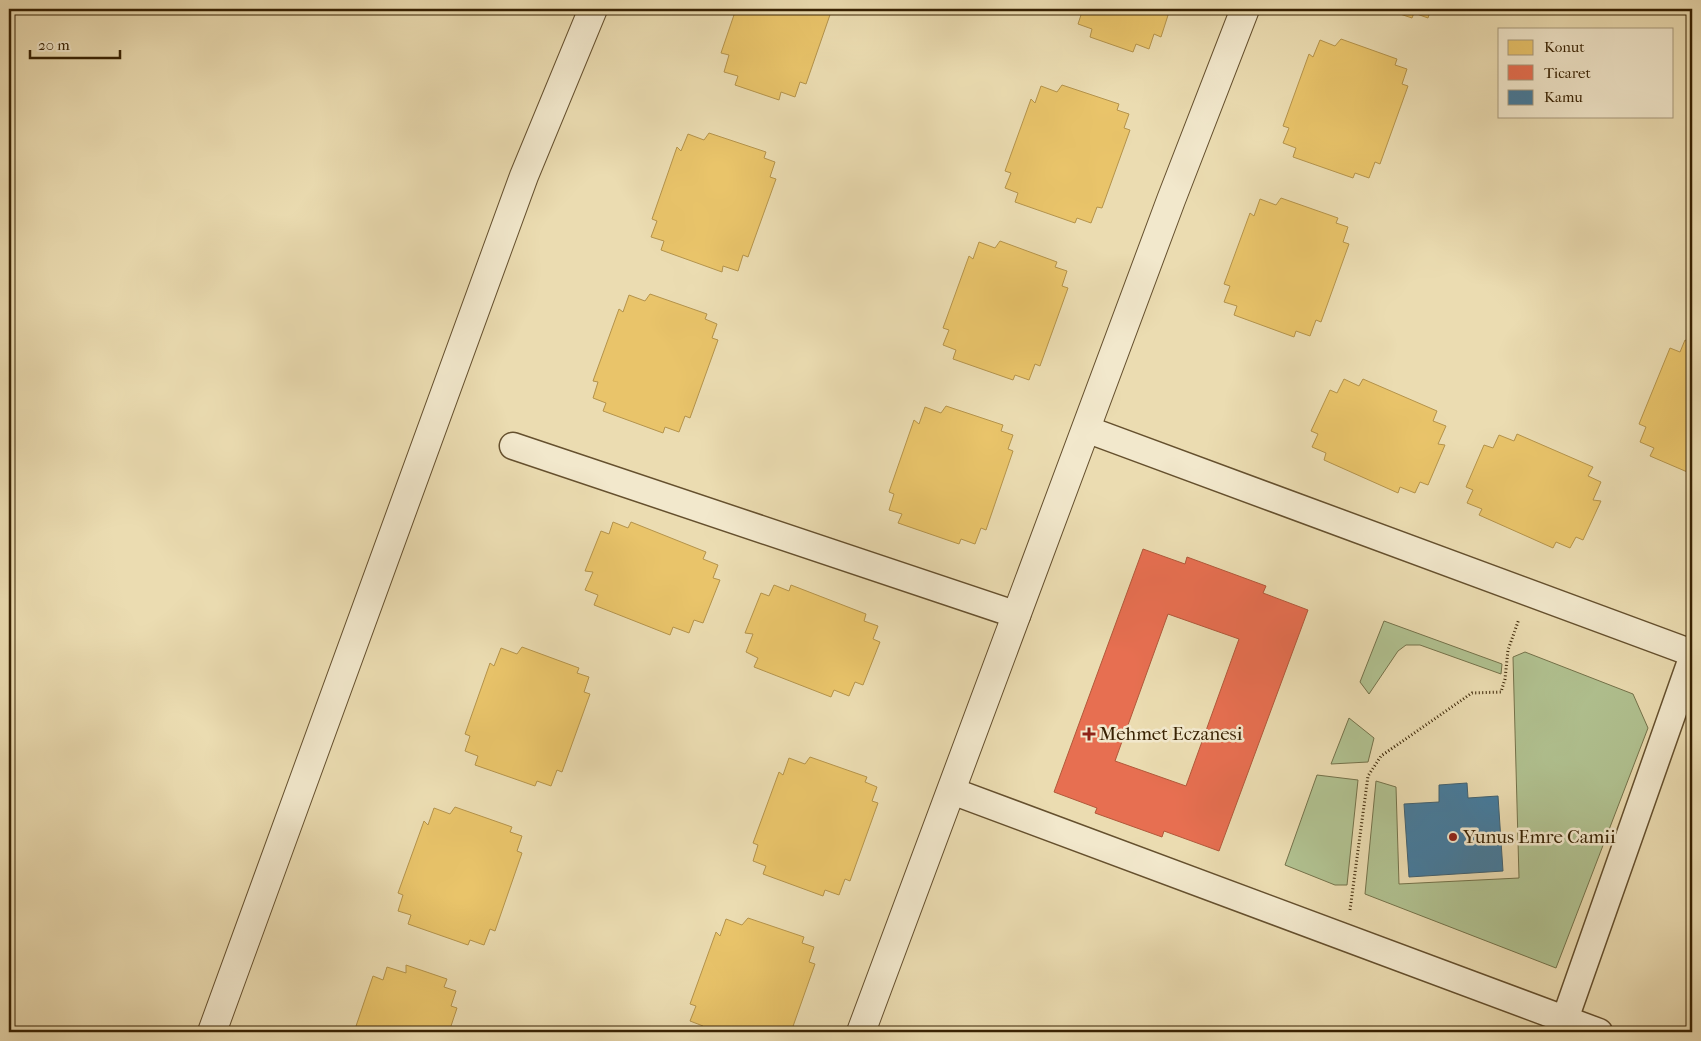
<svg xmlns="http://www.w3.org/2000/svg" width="1701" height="1041" viewBox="0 0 1701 1041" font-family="'IM FELL French Canon',serif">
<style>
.green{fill:#b1c291;stroke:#74724a}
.homes{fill:#e9c46a;stroke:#b4934b}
.shops{fill:#e76f51;stroke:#b2583a;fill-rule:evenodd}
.public{fill:#457b9d;stroke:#41606f}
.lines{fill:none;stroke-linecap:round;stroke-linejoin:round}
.minor-casing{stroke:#65502e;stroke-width:29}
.tertiary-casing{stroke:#65502e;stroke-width:30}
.path{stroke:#382203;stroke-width:3;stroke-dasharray:1 2.5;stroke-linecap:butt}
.minor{stroke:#f2e8cc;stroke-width:26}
.tertiary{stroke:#f2e8cc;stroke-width:28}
.poi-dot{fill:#8f2418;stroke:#f2e8cc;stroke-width:2}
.labels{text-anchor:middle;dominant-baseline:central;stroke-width:5;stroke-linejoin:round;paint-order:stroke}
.poi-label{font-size:19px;fill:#382203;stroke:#f2e8cc;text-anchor:start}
</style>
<rect width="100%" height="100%" fill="#ebdcb1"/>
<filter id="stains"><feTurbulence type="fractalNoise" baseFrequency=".004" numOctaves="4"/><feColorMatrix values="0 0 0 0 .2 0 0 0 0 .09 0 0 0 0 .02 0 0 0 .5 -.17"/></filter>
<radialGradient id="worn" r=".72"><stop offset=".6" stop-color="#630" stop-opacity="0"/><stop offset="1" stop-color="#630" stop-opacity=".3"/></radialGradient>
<g class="green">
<polygon points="1384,621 1502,664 1501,674 1420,645 1406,645 1398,651 1369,694 1360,682"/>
<polygon points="1525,652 1633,694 1648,728 1556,968 1365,894 1376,781 1396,787 1399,884 1519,878 1513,657"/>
<polygon points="1349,718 1374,738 1368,762 1331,764"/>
<polygon points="1317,775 1358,780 1347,885 1335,885 1285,865"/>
</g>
<g class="homes">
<polygon points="736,9 832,9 806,84 800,82 795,97 781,92 779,100 735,85 738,76 724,72 729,55 721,53"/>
<polygon points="1083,9 1170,9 1161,37 1154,34 1149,49 1136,44 1133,52 1090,37 1092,29 1078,24"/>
<polygon points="1385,9 1431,9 1428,18 1414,13 1412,18"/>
<polygon points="1341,39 1397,59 1395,65 1407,69 1402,84 1408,86 1380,164 1375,162 1369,178 1355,173 1353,178 1293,157 1296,148 1283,143 1289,128 1283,126 1309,54 1313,57 1320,40 1335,46"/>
<polygon points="1062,85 1119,104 1117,110 1129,114 1124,128 1130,130 1102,208 1097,207 1091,223 1077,218 1075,223 1015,202 1018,193 1005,188 1011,173 1005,171 1031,99 1035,103 1041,86 1057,92"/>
<polygon points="709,133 766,152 764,158 775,162 770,177 776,179 748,257 743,255 738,271 723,266 722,272 661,250 664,241 651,237 657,221 652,219 677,147 681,151 688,134 704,140"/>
<polygon points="1281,198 1338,218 1336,223 1348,227 1343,242 1349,244 1321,322 1316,320 1310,336 1296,331 1294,337 1234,315 1237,306 1224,302 1230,286 1224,284 1250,213 1254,216 1260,199 1276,205"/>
<polygon points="1000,241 1057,262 1055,267 1067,271 1062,286 1068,288 1040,366 1035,364 1029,380 1015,375 1013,380 953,359 956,350 943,345 949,330 943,328 969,256 973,259 979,242 995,248"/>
<polygon points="650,294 707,314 705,319 717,324 712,338 718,340 690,418 685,416 679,432 665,427 663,433 603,411 606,403 593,398 598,382 593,381 619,309 623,312 629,295 645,301"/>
<polygon points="1685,340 1692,343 1692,474 1650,456 1654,448 1640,442 1646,427 1639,424 1670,348 1680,352"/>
<polygon points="1344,379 1359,386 1363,379 1437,411 1433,421 1446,426 1438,444 1445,445 1428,485 1420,482 1415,493 1400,487 1398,493 1324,460 1326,453 1312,447 1318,434 1311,431 1330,390 1337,393"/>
<polygon points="946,406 1003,425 1001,431 1013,435 1008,449 1013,451 986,530 981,528 975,544 961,539 959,544 898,523 902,514 889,510 894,494 889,492 914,420 919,424 925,407 941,413"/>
<polygon points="1517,434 1593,467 1588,476 1601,482 1593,500 1601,501 1583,540 1576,537 1570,548 1556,542 1553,548 1479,515 1482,509 1467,503 1473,490 1466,487 1484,445 1493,448 1499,435 1514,441"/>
<polygon points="613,522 628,528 631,522 706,552 703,559 718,565 713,578 720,580 703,623 694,620 689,633 673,627 670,635 594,605 598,595 585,590 593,572 585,571 601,531 609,534"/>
<polygon points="774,585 789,591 791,585 866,614 864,621 878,626 873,639 880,642 863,685 855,682 849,696 834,690 831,697 754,667 758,658 746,652 753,634 745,633 761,593 769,596"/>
<polygon points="522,647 579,668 577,673 589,677 584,692 590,694 562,772 557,770 551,786 537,781 535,786 475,765 478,756 465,751 470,736 465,734 490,663 494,666 501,648 517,654"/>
<polygon points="810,757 867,777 865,782 877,787 872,801 878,803 850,881 845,879 839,895 825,890 823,896 763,874 766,866 753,861 758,845 753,843 779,772 783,775 789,758 805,764"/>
<polygon points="455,807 512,827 510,832 522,836 517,851 522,853 495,931 490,929 484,945 470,940 468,945 408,924 411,915 398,911 403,895 398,893 424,821 428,825 434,808 450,814"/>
<polygon points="748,918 804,937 802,943 814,947 809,962 815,964 791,1032 701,1032 703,1026 690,1021 696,1006 690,1004 716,932 720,936 726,919 742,925"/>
<polygon points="406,965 447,979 444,987 456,991 451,1006 457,1008 449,1032 354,1032 373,976 383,980 387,967 406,973"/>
</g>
<path class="shops" d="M1143,549L1185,564L1187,557L1266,586L1263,593L1308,610L1219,851L1164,831L1162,837L1095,813L1097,808L1054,792ZM1168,614L1239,639L1186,786L1115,761Z"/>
<polygon class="public" points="1467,783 1468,798 1498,796 1503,871 1409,877 1404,804 1439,802 1439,785"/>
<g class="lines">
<g class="minor-casing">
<g id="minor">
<polyline points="1086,429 1692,653"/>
<polyline points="513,446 1017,615"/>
<polyline points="952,791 1599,1032"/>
<polyline points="1565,1019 1692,658"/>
</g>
</g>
<g class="tertiary-casing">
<g id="tertiary">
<polyline points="212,1032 524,176 593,9"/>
<polyline points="861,1032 1171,200 1245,9"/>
</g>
</g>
<polyline class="path" points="1350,910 1368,776 1381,756 1472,693 1501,692 1505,679 1508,650 1519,619"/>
<use href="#minor" class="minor"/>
<use href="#tertiary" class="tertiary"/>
</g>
<g class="poi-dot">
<path d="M1086.5 726.5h5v5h5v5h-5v5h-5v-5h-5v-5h5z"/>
<circle cx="1453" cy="837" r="5"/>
</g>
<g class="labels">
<g class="poi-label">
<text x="1099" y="734">Mehmet Eczanesi</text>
<text x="1463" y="837">Yunus Emre Camii</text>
</g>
</g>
<rect width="1701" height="1041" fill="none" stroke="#ebdcb1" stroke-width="30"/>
<rect x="10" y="10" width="1681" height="1021" fill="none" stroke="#382203" stroke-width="2.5"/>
<rect x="15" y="15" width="1671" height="1011" fill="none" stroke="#382203"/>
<rect x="1498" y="28" width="175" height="90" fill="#f2e8cc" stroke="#a8997c"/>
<rect x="1508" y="40" width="25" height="15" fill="#e9c46a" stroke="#a8997c"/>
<text x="1544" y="52" font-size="15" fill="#382203">Konut</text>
<rect x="1508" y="65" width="25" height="15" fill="#e76f51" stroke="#a8997c"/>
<text x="1544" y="78" font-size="15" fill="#382203">Ticaret</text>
<rect x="1508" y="90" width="25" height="15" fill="#457b9d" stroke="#a8997c"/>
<text x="1544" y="102" font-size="15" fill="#382203">Kamu</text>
<path d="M30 50v8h90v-8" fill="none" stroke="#382203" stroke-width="2.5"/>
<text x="38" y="50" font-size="15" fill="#382203" stroke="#f2e8cc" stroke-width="4" paint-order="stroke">20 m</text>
<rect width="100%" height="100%" filter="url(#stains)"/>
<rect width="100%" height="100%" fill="url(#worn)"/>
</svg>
